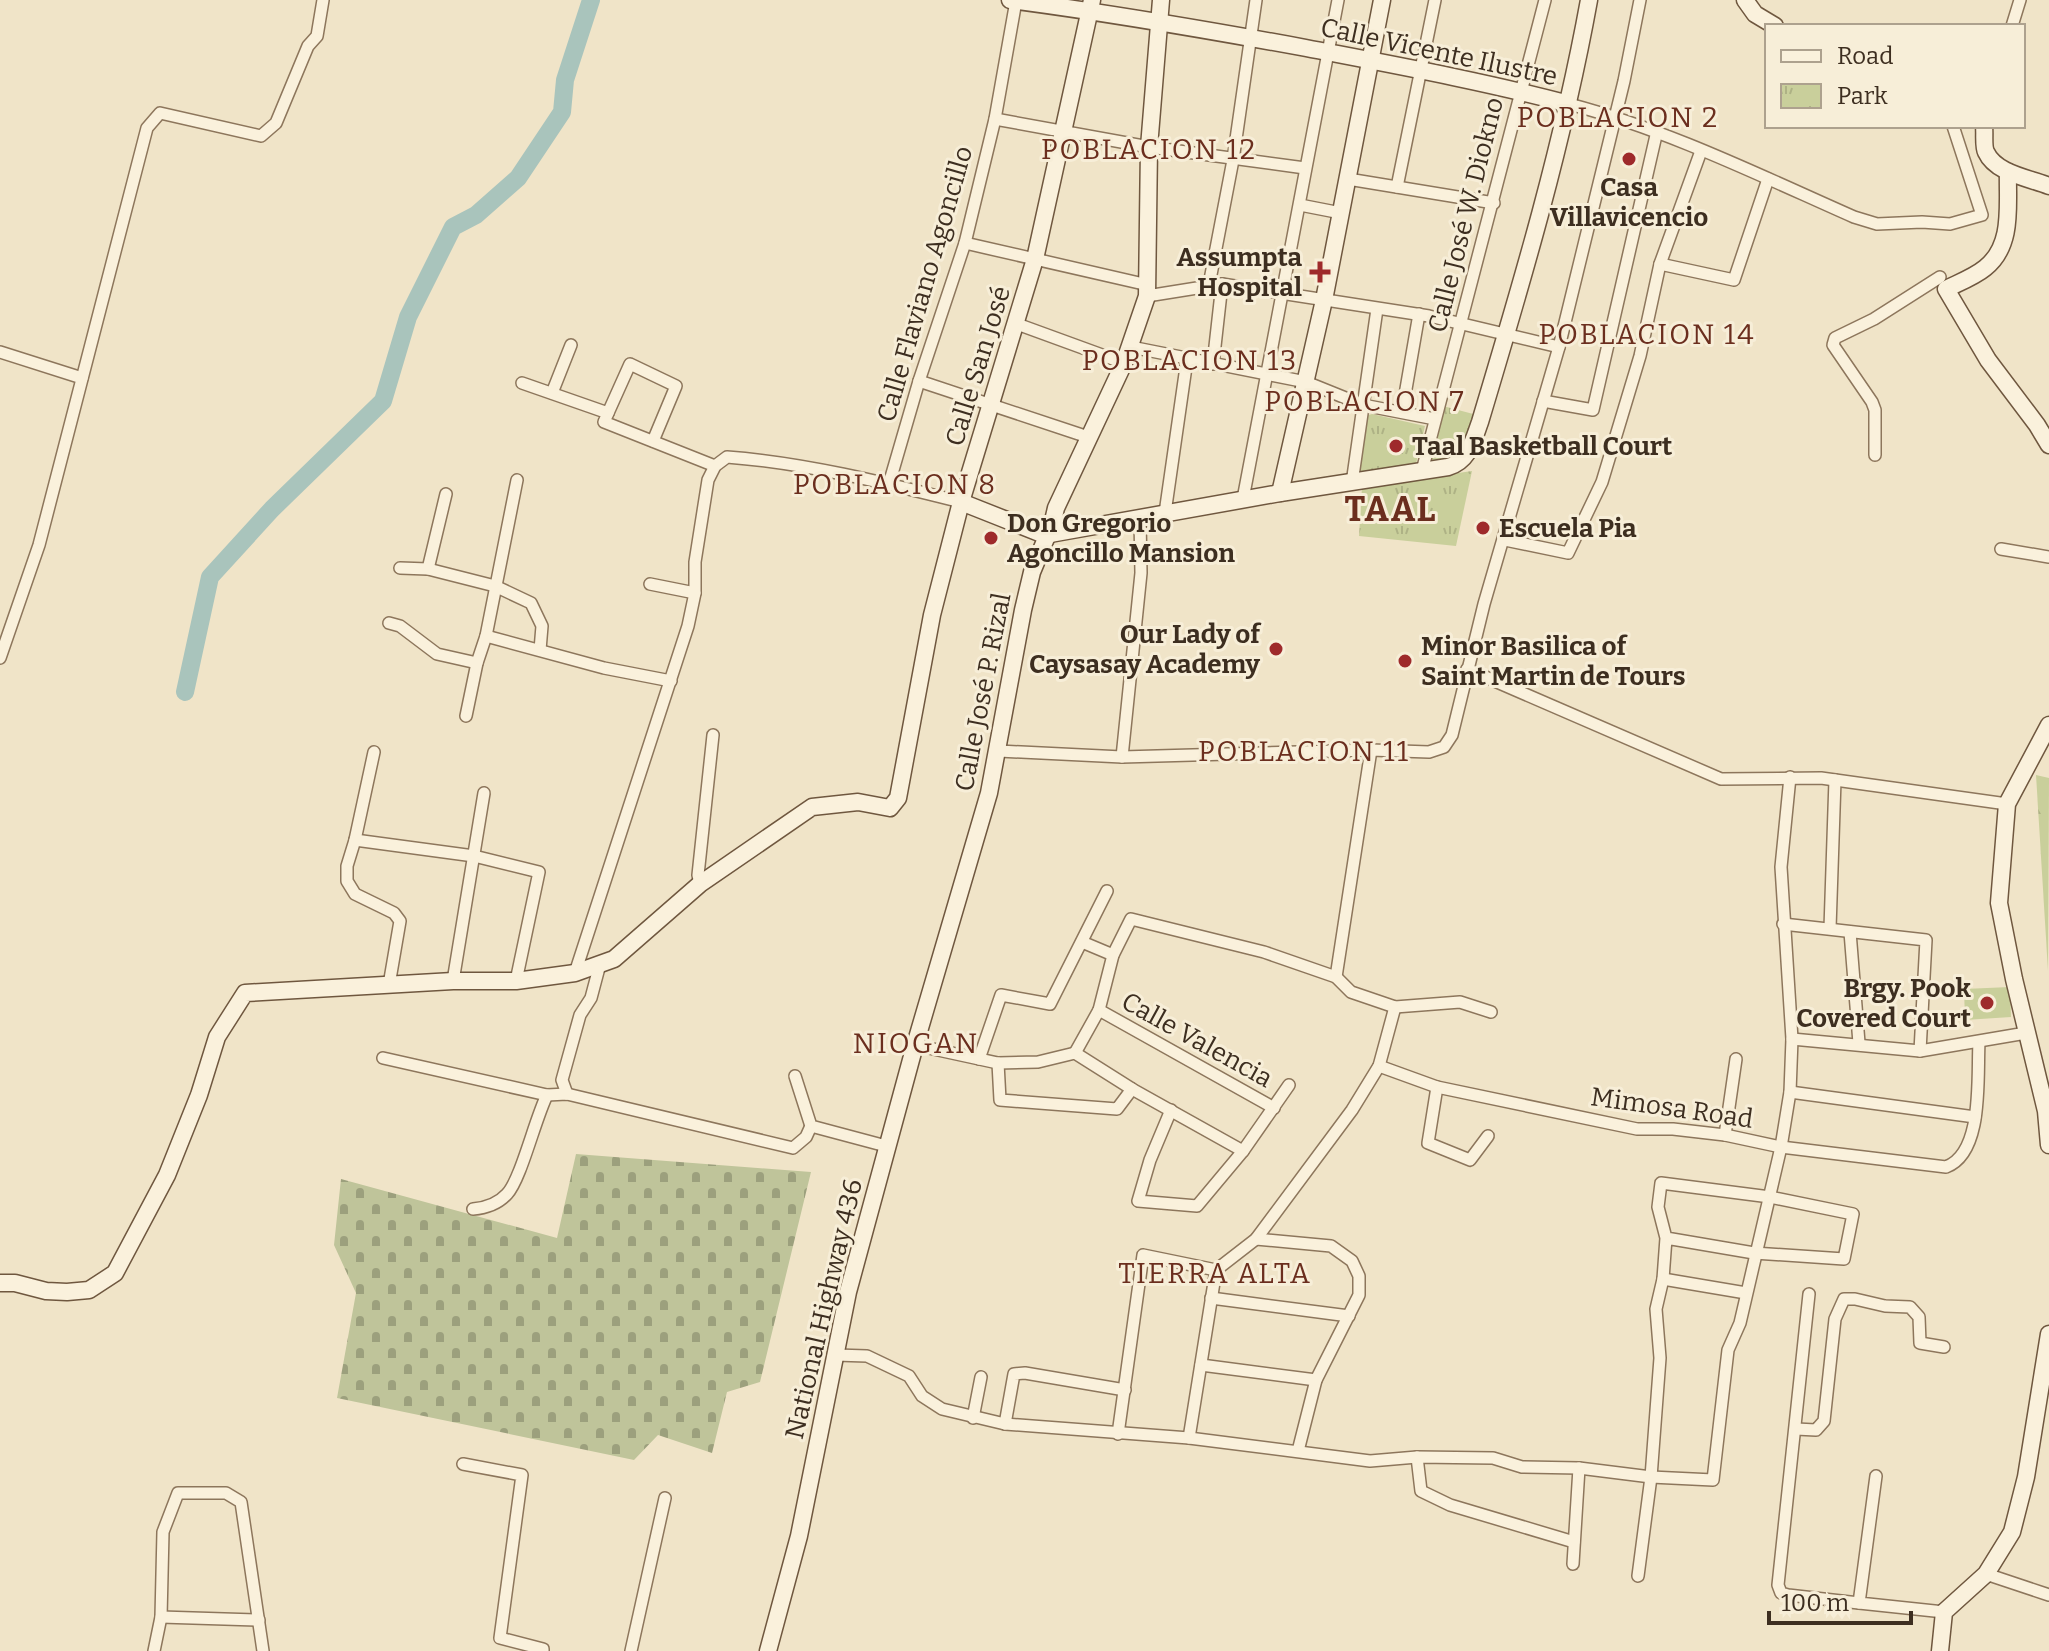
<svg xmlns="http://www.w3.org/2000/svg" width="2049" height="1651" viewBox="0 0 2049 1651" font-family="Bitter,serif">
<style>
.green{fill:#c9cf9b}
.forest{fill:url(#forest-firs)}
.cemetery{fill:url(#cemetery-stones)}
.park{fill:url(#park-tufts)}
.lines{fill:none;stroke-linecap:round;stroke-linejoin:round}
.river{stroke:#a9c4bc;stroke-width:18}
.street-casing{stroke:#8d765c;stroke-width:14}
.secondary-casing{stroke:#6f573f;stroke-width:19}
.street{stroke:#faf1dc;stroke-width:11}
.secondary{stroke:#faf1dc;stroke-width:16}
.poi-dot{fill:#9e2a2b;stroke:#f7eed8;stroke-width:3}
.labels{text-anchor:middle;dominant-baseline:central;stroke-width:6;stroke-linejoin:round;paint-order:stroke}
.street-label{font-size:26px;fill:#3d2e20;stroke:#f7eed8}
.poi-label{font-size:26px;font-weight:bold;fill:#3d2e20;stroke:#f7eed8;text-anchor:start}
.neighbourhood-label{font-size:28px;letter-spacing:2px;fill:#6b2e1e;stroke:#f7eed8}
.district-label{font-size:34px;font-weight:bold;letter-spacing:2px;fill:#6b2e1e;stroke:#f7eed8}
</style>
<defs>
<pattern id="forest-firs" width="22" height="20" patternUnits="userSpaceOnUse" patternTransform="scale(2)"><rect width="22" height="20" fill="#c9cf9b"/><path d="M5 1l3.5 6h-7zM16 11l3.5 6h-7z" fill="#aeb285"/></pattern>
<pattern id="cemetery-stones" width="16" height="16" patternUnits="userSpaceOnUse" patternTransform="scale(2)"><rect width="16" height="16" fill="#bfc49a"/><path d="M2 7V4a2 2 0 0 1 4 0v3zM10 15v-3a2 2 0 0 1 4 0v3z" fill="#9ca07d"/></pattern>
<pattern id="park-tufts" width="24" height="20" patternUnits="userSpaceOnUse" patternTransform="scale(2)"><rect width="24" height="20" fill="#c9cf9b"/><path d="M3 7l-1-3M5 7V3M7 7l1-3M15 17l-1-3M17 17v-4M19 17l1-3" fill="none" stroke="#aeb285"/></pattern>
</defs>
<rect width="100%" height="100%" fill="#f0e4c8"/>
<polygon class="green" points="2010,987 2011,1017 1965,1020 1964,989"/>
<polygon class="forest" points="2036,775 2049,778 2048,971"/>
<polygon class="cemetery" points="576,1154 811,1172 760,1382 727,1392 712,1453 658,1435 634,1460 337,1398 356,1293 334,1245 341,1179 557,1238"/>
<g class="park">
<polygon points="1443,406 1477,415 1466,445 1455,459 1431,463"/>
<polygon points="1372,414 1425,426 1415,468 1356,478 1365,416"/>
<polygon points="1472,471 1456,546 1359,536 1362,487"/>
</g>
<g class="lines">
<polyline class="river" points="185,692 210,577 272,509 383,401 408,317 453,227 476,215 518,178 562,112 565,80 591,0"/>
<g class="street-casing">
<g id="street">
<polyline points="2012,26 2020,0"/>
<path d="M1569,104C1668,130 1761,176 1854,217L1877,224L1922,222L1950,224L1982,215L1953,126"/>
<polyline points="995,119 1149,147 1305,168"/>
<polyline points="1348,179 1494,203"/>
<polyline points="1397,187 1435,0"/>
<polyline points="1300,205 1341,213"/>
<polyline points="965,243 1148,285"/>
<polyline points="1660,264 1734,280 1768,179"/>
<polyline points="1209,285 1233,160 1256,0"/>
<polyline points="1147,296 1222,284 1429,316 1559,347"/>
<polyline points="1017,324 1124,363"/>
<polyline points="1131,347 1306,382 1363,405 1435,419"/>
<polyline points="0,352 82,378"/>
<polyline points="1213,364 1222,284"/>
<polyline points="919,381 1088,437"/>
<polyline points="522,383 608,413 604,422 715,466"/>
<polyline points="552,393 571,345"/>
<polyline points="1543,401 1593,410 1657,131"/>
<polyline points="1402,412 1419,314"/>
<polyline points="608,413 630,364 676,386 653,441"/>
<polyline points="1875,455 1875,410 1872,402 1833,345 1835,338 1874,319 1940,277"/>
<polyline points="1422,471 1545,0"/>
<polyline points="1352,483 1377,309"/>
<polyline points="889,484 919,381 965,243 995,119 1016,1"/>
<polyline points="1243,499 1338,0"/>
<polyline points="1165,513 1187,360"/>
<polyline points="1505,540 1568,553 1602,482 1640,356 1660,264 1701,151"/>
<polyline points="2001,549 2049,557"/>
<polyline points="400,568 428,569 495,586 531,603 542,626 540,650"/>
<polyline points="428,569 446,494"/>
<polyline points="650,584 695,593"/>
<polyline points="389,623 400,626 437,654 477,663"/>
<polyline points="486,636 604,668 671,681"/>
<polyline points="0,658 39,545 147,128 160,113 261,136 276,123 308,46 317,36 323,0"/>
<polyline points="1467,669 1721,779 1821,778 2007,804"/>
<polyline points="466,716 477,663 486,636 517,480"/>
<polyline points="999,751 1122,757 1371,750 1429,752 1444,747 1452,735 1484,604 1559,347 1624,81 1640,0"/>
<polyline points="374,752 355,840 347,866 347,881 355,894 394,913 400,921 389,985"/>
<polyline points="1122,757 1141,573 1140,518"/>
<polyline points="355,840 474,856 539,872 516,981"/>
<polyline points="700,884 698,875 713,735"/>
<polyline points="1783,924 1926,940 1920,1051"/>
<polyline points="1830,928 1835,780"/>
<polyline points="1850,932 1859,1043"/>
<polyline points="1082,942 1113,955"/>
<path d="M575,973L688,626L695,593V562L708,480L715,466L727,457C806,463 885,483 961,502"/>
<polyline points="1336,977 1371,750"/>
<polyline points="453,981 484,793"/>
<polyline points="1099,1010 1274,1108"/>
<polyline points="1792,1039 1920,1051 2026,1033"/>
<polyline points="915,1045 998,1063 1038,1062 1075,1053 1132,1089 1243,1151"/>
<polyline points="1075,1053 1099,1010 1113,955 1131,919 1264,952 1336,977 1351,992 1395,1007 1460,1002 1491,1012"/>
<polyline points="383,1058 547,1095 567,1094 793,1148 806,1137 811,1126"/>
<polyline points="979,1059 1001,995 1050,1004 1107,891"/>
<polyline points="998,1063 1000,1100 1117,1109 1132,1089"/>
<path d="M1379,1066L1437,1087L1637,1129H1673L1725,1135L1781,1147L1946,1167C1984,1153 1977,1077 1979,1042"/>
<polyline points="795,1076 811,1126 886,1146"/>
<polyline points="1437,1087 1428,1143 1470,1160 1488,1136"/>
<polyline points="1790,1092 1975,1117"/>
<polyline points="567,1094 562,1080 580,1015 591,998 600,964"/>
<polyline points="1171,1110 1150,1160 1138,1201 1197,1206 1243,1151 1289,1085"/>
<polyline points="1725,1135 1736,1059"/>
<path d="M473,1209C486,1208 498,1204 507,1194C521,1179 535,1119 547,1095"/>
<polyline points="1256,1239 1331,1246 1352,1261 1359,1276 1359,1295 1316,1380 1298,1451"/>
<polyline points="1663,1279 1746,1293"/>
<polyline points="1809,1294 1778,1585 1781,1593 1788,1595 1859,1603"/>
<polyline points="1211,1298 1349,1316"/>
<polyline points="836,1355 867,1356 909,1376 922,1396 942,1409 1005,1424 1189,1438 1370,1461 1417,1457 1493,1458 1522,1467 1579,1468 1651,1477 1713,1480 1728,1350 1740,1323 1781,1147 1790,1092 1792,1039 1781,867 1790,777"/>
<polyline points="1201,1365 1316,1380"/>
<polyline points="973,1418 981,1377"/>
<polyline points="1005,1424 1014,1374 1025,1373 1125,1390"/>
<polyline points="1796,1429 1816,1430 1824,1421 1835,1319 1844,1299 1855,1299 1885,1306 1910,1307 1919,1317 1920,1343 1944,1347"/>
<polyline points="1118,1434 1143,1255 1216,1270"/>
<polyline points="1189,1438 1216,1270 1256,1239 1352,1110 1379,1066 1395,1007"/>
<polyline points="1417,1457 1421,1491 1450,1505 1574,1542"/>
<polyline points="463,1464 522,1475 500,1638 543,1649 543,1651"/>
<polyline points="1876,1476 1859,1603 1944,1612"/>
<polyline points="1573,1564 1579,1468"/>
<polyline points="1986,1574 2049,1595"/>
<polyline points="1638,1576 1651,1477 1660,1358 1656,1309 1663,1279 1666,1238 1658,1207 1661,1183 1770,1197 1853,1214 1844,1259 1754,1253 1666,1238"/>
<polyline points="161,1617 259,1620"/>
<polyline points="154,1651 161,1617 163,1532 178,1493 226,1493 241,1502 263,1651"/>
<polyline points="631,1651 665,1498"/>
</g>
</g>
<g class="secondary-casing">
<g id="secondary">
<path d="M1010,0C1109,13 1208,30 1306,48C1394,65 1482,81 1569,104"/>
<polyline points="1745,0 1755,14 1775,26"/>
<path d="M1984,126C1985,133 1983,146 1986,152C1996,174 2030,178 2049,186"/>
<path d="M2008,172C2007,205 2014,245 1985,268C1974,277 1958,283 1946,289L1988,360L2037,425L2049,445"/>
<polyline points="1280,493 1324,300 1382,0"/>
<polyline points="961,502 1047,536"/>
<path d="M1050,534L1280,493L1448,467C1469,461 1473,441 1480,422C1522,282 1563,144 1589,0"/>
<polyline points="2049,725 2007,804 1999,903 2014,979 2046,1111 2049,1145"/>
<polyline points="0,1283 15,1283 46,1291 67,1292 89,1290 115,1273 167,1175 199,1095 217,1037 245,993 453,981 516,981 575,973 614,959 700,884 812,807 858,802 890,808 898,798 932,615 961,502 1035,259 1092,0"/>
<polyline points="768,1651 799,1536 848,1292 915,1045 989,793 1023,610 1032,572 1047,536 1050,534 1056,508 1124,363 1147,296 1149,147 1161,0"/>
<polyline points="1940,1651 1944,1612 1986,1574 2012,1532 2026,1477 2049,1334"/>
</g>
</g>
<use href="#street" class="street"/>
<use href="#secondary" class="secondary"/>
</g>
<g class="poi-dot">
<circle cx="1629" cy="159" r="8"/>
<path d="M1316 260h8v8h8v8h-8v8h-8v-8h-8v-8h8z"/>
<circle cx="1396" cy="446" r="8"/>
<circle cx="1483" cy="528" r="8"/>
<circle cx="991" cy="538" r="8"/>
<circle cx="1276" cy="649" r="8"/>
<circle cx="1405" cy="661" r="8"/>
<circle cx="1987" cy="1003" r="8"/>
</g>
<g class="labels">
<g class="street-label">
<text transform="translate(1439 52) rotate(12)">Calle Vicente Ilustre</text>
<text transform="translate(1466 215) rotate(-76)">Calle José W. Diokno</text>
<text transform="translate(925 284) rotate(-74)">Calle Flaviano Agoncillo</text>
<text transform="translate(978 366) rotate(-73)">Calle San José</text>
<text transform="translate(983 692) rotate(-79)">Calle José P. Rizal</text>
<text transform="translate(1197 1040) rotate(29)">Calle Valencia</text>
<text transform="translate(1672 1108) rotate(8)">Mimosa Road</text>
<text transform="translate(824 1309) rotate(-77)">National Highway 436</text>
</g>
<g class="poi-label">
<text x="1629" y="187" text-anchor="middle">Casa<tspan x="1629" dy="30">Villavicencio</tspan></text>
<text x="1302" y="257" text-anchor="end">Assumpta<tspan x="1302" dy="30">Hospital</tspan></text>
<text x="1412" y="446">Taal Basketball Court</text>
<text x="1007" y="523">Don Gregorio<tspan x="1007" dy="30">Agoncillo Mansion</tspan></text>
<text x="1499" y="528">Escuela Pia</text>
<text x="1260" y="634" text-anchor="end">Our Lady of<tspan x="1260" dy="30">Caysasay Academy</tspan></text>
<text x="1421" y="646">Minor Basilica of<tspan x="1421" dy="30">Saint Martin de Tours</tspan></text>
<text x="1971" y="988" text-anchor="end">Brgy. Pook<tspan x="1971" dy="30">Covered Court</tspan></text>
</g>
<g class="neighbourhood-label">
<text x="1618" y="117">POBLACION 2</text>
<text x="1149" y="149">POBLACION 12</text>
<text x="1647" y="334">POBLACION 14</text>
<text x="1190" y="360">POBLACION 13</text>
<text x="1365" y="401">POBLACION 7</text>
<text x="895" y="484">POBLACION 8</text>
<text x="1304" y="751">POBLACION 11</text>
<text x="916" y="1043">NIOGAN</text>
<text x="1215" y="1273">TIERRA ALTA</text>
</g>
<g class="district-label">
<text x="1391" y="509">TAAL</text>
</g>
</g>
<rect x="1765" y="24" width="260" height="104" fill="#f7eed8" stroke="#ada18e" stroke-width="2"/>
<rect x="1781" y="50" width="40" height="12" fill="#faf1dc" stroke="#ada18e" stroke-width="2"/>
<text x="1837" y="64" font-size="24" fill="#3d2e20">Road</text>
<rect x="1781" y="84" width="40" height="24" fill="url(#park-tufts)" stroke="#ada18e" stroke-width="2"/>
<text x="1837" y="104" font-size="24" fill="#3d2e20">Park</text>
<path d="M1769 1611v12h142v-12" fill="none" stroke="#3d2e20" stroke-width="4"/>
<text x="1781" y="1611" font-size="24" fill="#3d2e20" stroke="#f7eed8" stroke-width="6" paint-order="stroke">100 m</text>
</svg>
